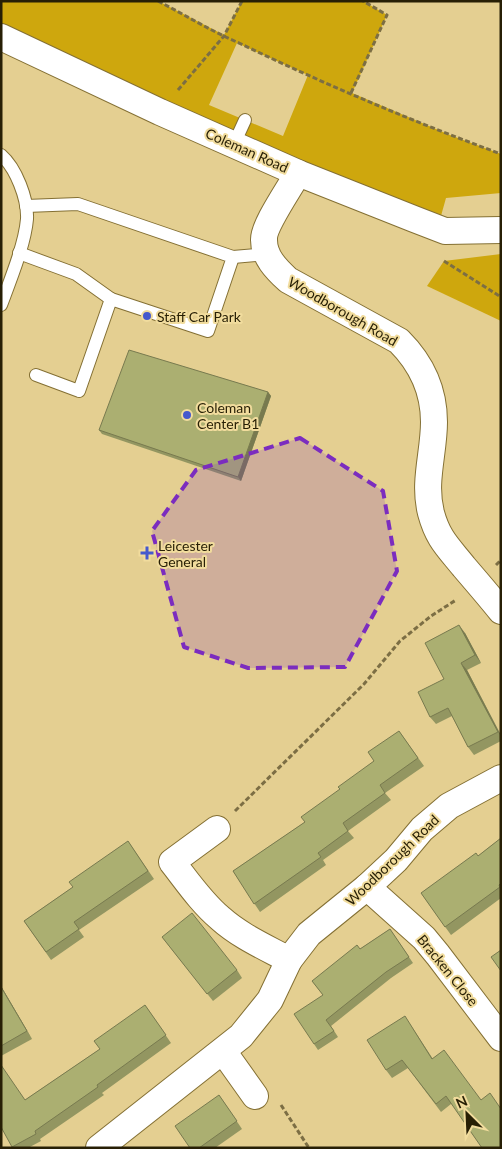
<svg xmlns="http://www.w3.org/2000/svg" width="502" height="1149" viewBox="0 0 502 1149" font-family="Lato,sans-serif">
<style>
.green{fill:#cea70d;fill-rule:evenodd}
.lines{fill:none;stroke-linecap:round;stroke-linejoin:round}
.service-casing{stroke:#847034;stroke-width:14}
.minor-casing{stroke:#847034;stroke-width:28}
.path{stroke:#7c6e44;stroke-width:3;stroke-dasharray:5 2.5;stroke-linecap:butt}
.service{stroke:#fff;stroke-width:12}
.minor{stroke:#fff;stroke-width:26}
.wall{fill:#939661}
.shaded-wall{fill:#787a4f}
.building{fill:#abaf71;stroke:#787a4f}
.marked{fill:#7b2cbf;fill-opacity:0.2;stroke:#7b2cbf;stroke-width:4;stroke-dasharray:10 6;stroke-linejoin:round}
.poi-dot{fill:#4559cd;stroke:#f1dc9d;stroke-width:2}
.labels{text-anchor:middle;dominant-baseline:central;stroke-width:4;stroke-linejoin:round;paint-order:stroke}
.street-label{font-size:14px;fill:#271f05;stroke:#f1dc9d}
.poi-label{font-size:14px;fill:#271f05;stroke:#f1dc9d;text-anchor:start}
</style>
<rect width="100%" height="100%" fill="#e4cf91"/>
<g class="green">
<path d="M1,1H158L224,35L242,1H363L387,15L352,93L450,135L501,154V193L446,198L439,223L1,37ZM237,43L308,75L283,136L209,105Z"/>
<polygon points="501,254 501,321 427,286 444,261"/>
</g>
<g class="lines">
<g class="service-casing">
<g id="service">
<polyline points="234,144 245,120"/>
<path d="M1,155C16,168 28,199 27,219C25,244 10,281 1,305"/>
<polyline points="26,206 78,204 233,257 208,331 111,299 79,391 36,375"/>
<polyline points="19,253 76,274 111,299"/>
<polyline points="233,257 267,254"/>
</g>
</g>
<g class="minor-casing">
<g id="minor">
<polyline points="1,37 160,112 298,173 414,219 445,231 501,230"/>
<path d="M298,173C290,188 263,226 264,240C264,257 276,269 288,280L399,341C421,363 434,389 434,422C434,453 423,482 431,513C438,539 448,547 464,567C476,581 489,596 501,611"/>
<path d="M217,829L172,862C187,881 201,902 220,918C240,936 265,947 289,960"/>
<polyline points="367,887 424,938 438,955 501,1038"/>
<polyline points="223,1051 255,1096"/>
<polyline points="99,1148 241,1036 270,1000 289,960 309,934 367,887 396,860 422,829 449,806 501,778"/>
</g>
</g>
<g class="path">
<path d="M158,1C185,15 211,31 239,43C324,84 412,121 501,154"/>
<polyline points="178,90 224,36 242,1"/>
<polyline points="351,93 387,15 363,1"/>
<polyline points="444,261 501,297"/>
<polyline points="496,565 501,560"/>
<polyline points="235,811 364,684 400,641 431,616 456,600"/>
<polyline points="281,1105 309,1148"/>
</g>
<use href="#service" class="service"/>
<use href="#minor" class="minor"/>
</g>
<g class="wall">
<polygon points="268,392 271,396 241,481 102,434 99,430"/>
<polygon points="465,633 481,663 467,670 501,735 501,741 474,755 468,747 452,716 436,724 430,717 444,679"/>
<polygon points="399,731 424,766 385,793 391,800 348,831 354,838 323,860 326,865 260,912 233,871 305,822 340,789 374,761"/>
<polygon points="501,838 501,898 451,935 421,893 478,856"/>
<polygon points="128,841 154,879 79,930 84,937 51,960 24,921 73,887"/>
<polygon points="390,929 413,963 391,978 331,1026 338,1037 318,1050 314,1044 323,995 312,981"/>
<polygon points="162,937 237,970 242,978 213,1001"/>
<polygon points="1,986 32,1039 1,1056"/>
<polygon points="145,1005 171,1043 102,1093 104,1095 40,1139 41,1141 28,1148 13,1148 1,1127 25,1100 100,1049"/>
<polygon points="410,1024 433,1059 481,1100 501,1109 451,1104 441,1112 408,1068 392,1078 386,1070"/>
<polygon points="219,1095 242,1129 215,1148 190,1148"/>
</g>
<g class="shaded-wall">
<polygon points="268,392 271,396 241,481 238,477"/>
<polygon points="459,625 465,633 481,663 475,655"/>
<polygon points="461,663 467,670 501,736 498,732"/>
<polygon points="1,986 32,1039 27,1031 1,987"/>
</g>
<g class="building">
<polygon points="129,350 268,392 238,477 99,430"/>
<polygon points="459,625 475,655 461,663 498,732 468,747 448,708 430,717 418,692 444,679 425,643"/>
<polygon points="399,731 418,758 380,785 385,793 343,823 348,831 318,853 321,857 254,904 233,871 305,822 301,817 340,789 338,787 374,761 368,752"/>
<polygon points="501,838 501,883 499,885 500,887 445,927 421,893 476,853 478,856"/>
<polygon points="128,841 148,871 74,922 79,929 46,952 24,921 73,887 69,882"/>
<polygon points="192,913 237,970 207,994 162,937"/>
<polygon points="390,929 409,957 386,972 326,1020 334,1031 314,1044 294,1014 323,995 312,981 357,945 360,949"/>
<polygon points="501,950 501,971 491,957"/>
<polygon points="1,987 27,1031 1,1046"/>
<polygon points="145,1005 166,1035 97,1085 98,1087 35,1131 36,1134 12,1147 1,1127 1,1065 25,1100 100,1049 94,1041"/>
<polygon points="405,1016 432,1059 444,1050 481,1100 490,1093 501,1109 501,1148 482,1148 446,1096 436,1104 402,1060 386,1070 367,1040"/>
<polygon points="219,1095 237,1121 199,1148 190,1148 175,1126"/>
</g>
<path class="marked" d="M300,438L383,491L397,571L345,667L248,668L184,647L152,531L196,470Z"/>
<g class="poi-dot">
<circle cx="147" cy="316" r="5"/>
<circle cx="187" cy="415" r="5"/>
<path d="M144.5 545.5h5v5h5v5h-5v5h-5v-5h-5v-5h5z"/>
</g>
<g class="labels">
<g class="street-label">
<text transform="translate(247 150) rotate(24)">Coleman Road</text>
<text transform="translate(343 311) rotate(30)">Woodborough Road</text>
<text transform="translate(392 860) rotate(-44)">Woodborough Road</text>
<text transform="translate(448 970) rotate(51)">Bracken Close</text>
</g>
<g class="poi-label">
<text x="157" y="316">Staff Car Park</text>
<text x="197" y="407">Coleman<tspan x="197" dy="16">Center B1</tspan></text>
<text x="158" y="545">Leicester<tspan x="158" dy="16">General</tspan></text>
</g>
</g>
<rect width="502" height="1149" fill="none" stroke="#271f05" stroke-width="5"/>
<g transform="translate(467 1114) rotate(336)" stroke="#f1dc9d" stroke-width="4" paint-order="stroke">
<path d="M0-4L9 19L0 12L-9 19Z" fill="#271f05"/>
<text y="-8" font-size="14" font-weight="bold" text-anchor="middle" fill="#271f05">N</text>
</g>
</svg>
